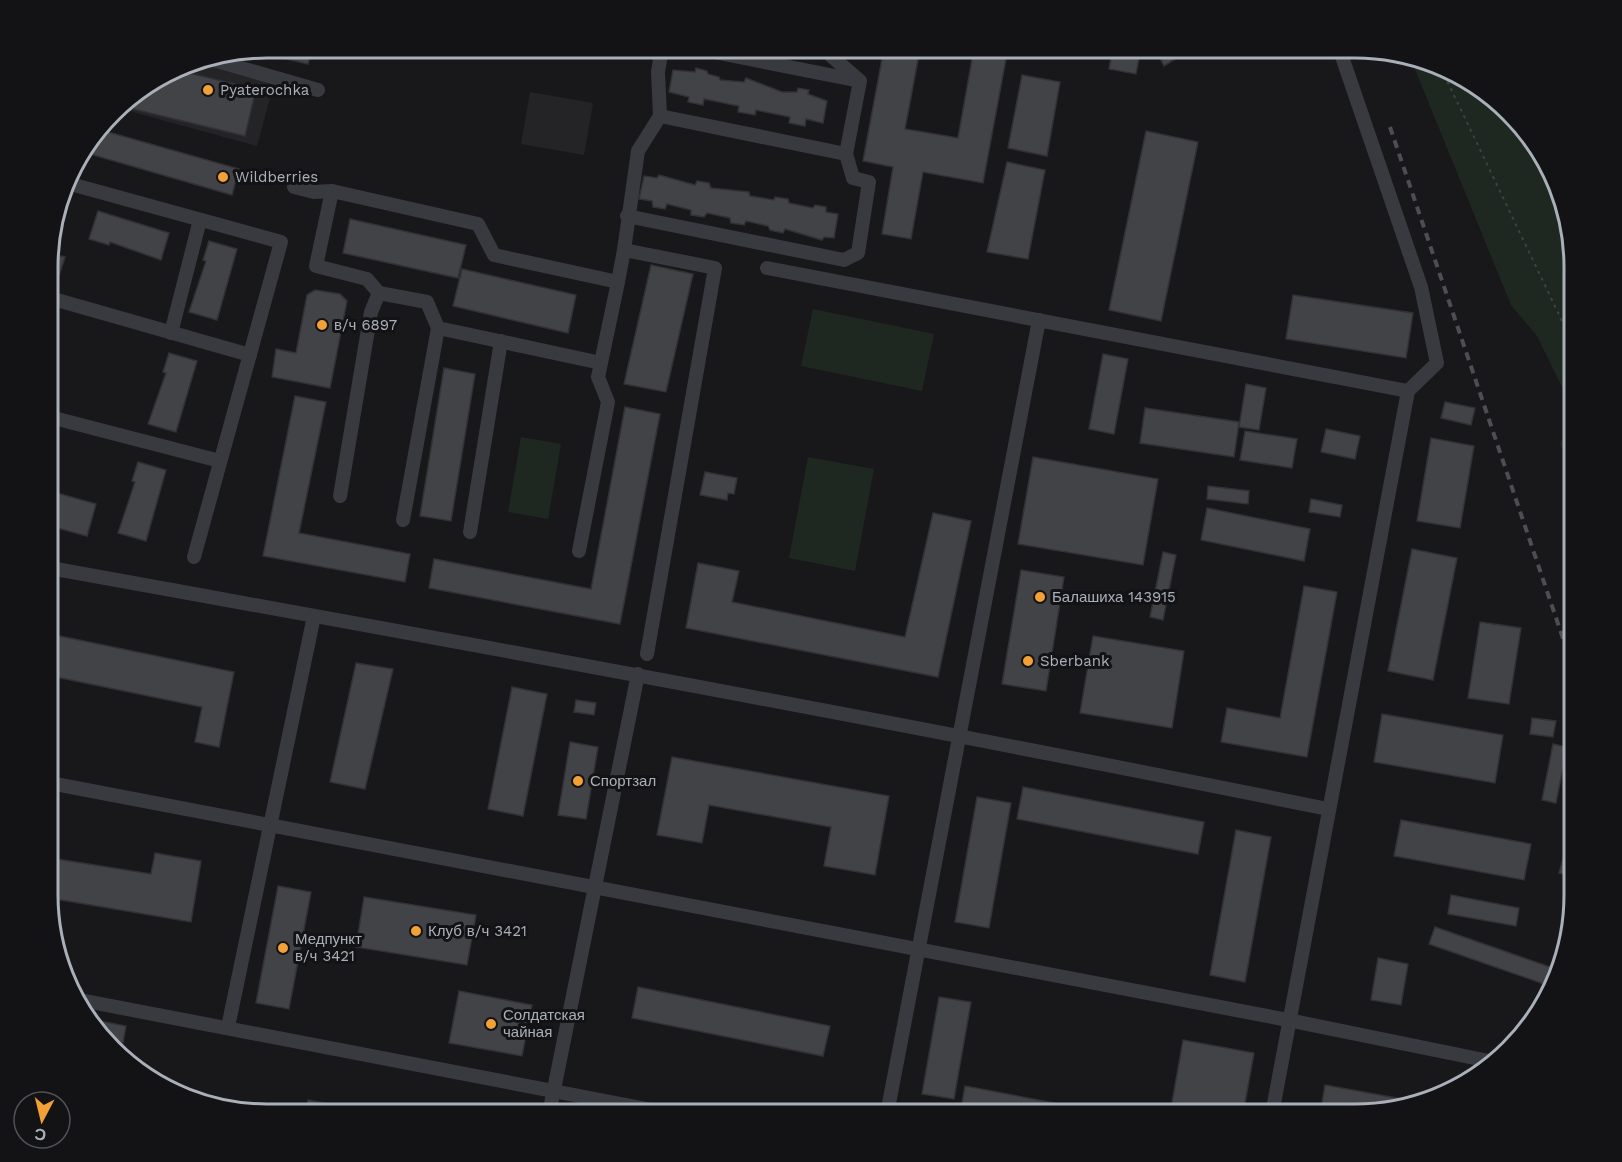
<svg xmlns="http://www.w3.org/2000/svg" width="1622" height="1162" viewBox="0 0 1622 1162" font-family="'Work Sans',sans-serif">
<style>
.built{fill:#242427}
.green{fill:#1f2820}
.building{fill:#424347;stroke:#323236;stroke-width:1.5}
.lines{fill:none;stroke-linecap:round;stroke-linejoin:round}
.path{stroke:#3f4146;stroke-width:2;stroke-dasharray:3 4.5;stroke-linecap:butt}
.minor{stroke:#393a3f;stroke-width:14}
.rail{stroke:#4c4e54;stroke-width:4;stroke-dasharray:8 6;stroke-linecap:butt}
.poi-dot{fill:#f2a137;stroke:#131315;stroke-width:2}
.labels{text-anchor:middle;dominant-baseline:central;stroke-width:6;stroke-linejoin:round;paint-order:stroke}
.poi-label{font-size:15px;fill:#aab0ba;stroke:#131315;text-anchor:start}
.rim{fill:none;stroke:#aab0ba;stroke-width:3}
</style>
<rect width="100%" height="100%" fill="#18181a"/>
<g class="built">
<polygon points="198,62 274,83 257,146 118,108 123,103 184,65"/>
<polygon points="530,92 593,103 584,155 521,144"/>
</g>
<g class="green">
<polygon points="1410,57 1425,60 1488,94 1551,170 1574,253 1574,411 1537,336 1511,305"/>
<polygon points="813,309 934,334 922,391 801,366"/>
<polygon points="1574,421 1574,486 1560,443"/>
<polygon points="521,437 561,444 548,519 508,512"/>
<polygon points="808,457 874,469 855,571 789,558"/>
</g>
<g class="building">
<polygon points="268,48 312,48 308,64 253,51"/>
<polygon points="884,48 920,49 905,129 958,138 974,48 1008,48 983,183 923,172 911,239 882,234 893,167 863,161"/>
<polygon points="1113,48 1141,48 1136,74 1109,69"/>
<polygon points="1155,48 1169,48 1175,59 1164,66"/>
<polygon points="696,68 707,71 708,74 719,77 720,80 744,82 746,78 782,92 797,92 798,88 809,90 808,94 827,101 823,123 806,119 805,126 789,123 790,117 756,110 755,115 738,112 739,106 704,99 703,105 688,102 689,97 669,92 673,70 695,72"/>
<polygon points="176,70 256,89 245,136 133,109 137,94"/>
<polygon points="1022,75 1060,82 1047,156 1008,148"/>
<polygon points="101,130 239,169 232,195 90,154 94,140"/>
<polygon points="1146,131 1198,142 1161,321 1109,310"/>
<polygon points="1007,162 1045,170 1028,259 987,252"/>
<polygon points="659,175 695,185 697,181 709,183 711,188 749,192 750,196 774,200 775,197 788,199 789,203 813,208 815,205 826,207 826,212 838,214 834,238 824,237 822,240 785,229 783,233 770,230 768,226 746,221 744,225 731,223 730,218 707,213 704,217 691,215 691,210 667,204 665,209 653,207 652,201 639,199 644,176 657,178"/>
<polygon points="98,211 169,233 161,260 110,242 109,245 89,239"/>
<polygon points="350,219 466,245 458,278 343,253"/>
<polygon points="209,241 237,249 217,320 189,312 206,261 203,260"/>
<polygon points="50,253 65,257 56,285 50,283"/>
<polygon points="651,265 693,274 666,392 624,384"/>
<polygon points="462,269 576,295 568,333 453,306"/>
<polygon points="315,290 340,294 347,301 330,388 272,377 276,349 296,353 307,295"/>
<polygon points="1293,295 1413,313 1406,358 1286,339"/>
<polygon points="169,353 197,361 176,432 148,424 166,373 163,372"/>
<polygon points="1103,354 1128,359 1114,434 1089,429"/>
<polygon points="444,368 475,374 451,521 420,516"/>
<polygon points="1246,384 1266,388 1259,430 1239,427"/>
<polygon points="295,396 326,402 299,533 410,554 405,582 263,556"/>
<polygon points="1445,402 1475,408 1471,425 1441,418"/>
<polygon points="625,407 660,414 620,624 429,588 434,559 591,589"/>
<polygon points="1145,408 1239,422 1234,457 1140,443"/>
<polygon points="1326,429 1360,436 1355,459 1321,452"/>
<polygon points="1245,431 1297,439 1292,468 1240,460"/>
<polygon points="1431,438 1474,446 1460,528 1417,521"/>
<polygon points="1033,457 1158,479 1143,565 1018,544"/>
<polygon points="138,462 166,470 146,541 118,533 135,482 132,481"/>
<polygon points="705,472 737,478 734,494 728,493 727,500 700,495"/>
<polygon points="1208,486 1249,491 1248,504 1207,499"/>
<polygon points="50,491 96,504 87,536 50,526"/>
<polygon points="1311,499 1342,505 1340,517 1309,512"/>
<polygon points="1207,508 1310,529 1304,561 1201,540"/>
<polygon points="933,513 971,521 938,677 686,628 698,563 739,571 732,602 905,637"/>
<polygon points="1412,549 1457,558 1433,680 1388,671"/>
<polygon points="1163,552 1176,555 1163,620 1150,617"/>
<polygon points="1021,570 1064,577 1046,691 1002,684"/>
<polygon points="1304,586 1337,592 1307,757 1221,742 1227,708 1280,718"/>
<polygon points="1480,622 1521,628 1509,704 1468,698"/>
<polygon points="50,634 234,672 219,747 195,742 202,707 56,677 50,704"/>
<polygon points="1093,636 1184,651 1172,728 1080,713"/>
<polygon points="356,663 393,669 365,789 330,782"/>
<polygon points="512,687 547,694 523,816 488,809"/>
<polygon points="576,700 596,703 594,715 574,712"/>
<polygon points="1382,714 1503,735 1495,783 1374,762"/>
<polygon points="1532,718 1556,721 1553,737 1530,734"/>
<polygon points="570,742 598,747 586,819 558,815"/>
<polygon points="1553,744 1567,747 1556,803 1542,800"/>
<polygon points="672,757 889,796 875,875 824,866 831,827 709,805 702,843 657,835"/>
<polygon points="1023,787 1204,822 1198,854 1017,819"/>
<polygon points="977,797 1011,803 989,928 955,922"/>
<polygon points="1401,820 1531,844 1524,880 1394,856"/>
<polygon points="1574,821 1574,877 1559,873"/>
<polygon points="1236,830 1271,837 1245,982 1210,975"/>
<polygon points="155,853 201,861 191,922 50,898 50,858 151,874"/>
<polygon points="278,886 311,892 289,1009 256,1003"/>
<polygon points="1451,895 1519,908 1516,926 1448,914"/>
<polygon points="364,897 476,915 467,965 356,947"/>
<polygon points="1435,927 1550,967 1544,984 1429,944"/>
<polygon points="1378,958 1408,964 1401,1005 1371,1000"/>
<polygon points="638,987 830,1026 823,1056 632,1018"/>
<polygon points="459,991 532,1005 522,1056 449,1043"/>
<polygon points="939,997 971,1002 954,1099 922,1094"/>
<polygon points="90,1019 126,1026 121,1054"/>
<polygon points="1183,1040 1254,1053 1243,1114 1170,1114"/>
<polygon points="1325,1085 1408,1100 1407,1102 1355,1114 1320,1114"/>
<polygon points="965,1086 1113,1114 960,1114"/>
<polygon points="308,1100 350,1108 349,1114 306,1114"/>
</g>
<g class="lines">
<polyline class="path" points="1441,68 1574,346"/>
<g class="minor">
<polyline points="822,48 859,80"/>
<polyline points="1339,48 1421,287 1437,363 1408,391"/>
<polyline points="210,59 318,90"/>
<polyline points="660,116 846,154"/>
<polyline points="67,183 281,242 194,557"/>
<polyline points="294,187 314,192 332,191 478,224 494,255 618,282 624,250 715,268 647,654"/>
<polyline points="332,191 316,266 367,279 379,293 427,302 438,328 601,363"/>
<polyline points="627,216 844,260 858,253 869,182 853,178 846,154 860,81 694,48"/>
<polyline points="624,250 638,151 660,116 658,72 662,48"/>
<polyline points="767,268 1408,391 1272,1114"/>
<polyline points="50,298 250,355"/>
<polyline points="171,333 200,220"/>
<polyline points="50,417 220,461"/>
<polyline points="340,496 371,312 379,293"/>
<polyline points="403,520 438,328"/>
<polyline points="470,532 501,341"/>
<polyline points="579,551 608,402 598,377 618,282"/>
<path d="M50,568C477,645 903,723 1328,809"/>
<polyline points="50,783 1288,1020 1489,1061"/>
<polyline points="75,999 673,1114"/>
<polyline points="228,1027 314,616"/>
<polyline points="549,1114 638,674"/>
<polyline points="887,1114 1039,320"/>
</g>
<polyline class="rail" points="1390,127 1574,671"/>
</g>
<g class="poi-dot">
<circle cx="208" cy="90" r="6"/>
<circle cx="223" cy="177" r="6"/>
<circle cx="322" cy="325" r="6"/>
<circle cx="1040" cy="597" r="6"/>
<circle cx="1028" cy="661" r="6"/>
<circle cx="578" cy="781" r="6"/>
<circle cx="416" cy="931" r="6"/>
<circle cx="283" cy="948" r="6"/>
<circle cx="491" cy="1024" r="6"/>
</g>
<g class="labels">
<g class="poi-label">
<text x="220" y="90">Pyaterochka</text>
<text x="235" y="177">Wildberries</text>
<text x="334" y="325">в/ч 6897</text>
<text x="1052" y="597">Балашиха 143915</text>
<text x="1040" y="661">Sberbank</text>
<text x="590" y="781">Спортзал</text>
<text x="428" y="931">Клуб в/ч 3421</text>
<text x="295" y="939">Медпункт<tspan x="295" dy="17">в/ч 3421</tspan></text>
<text x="503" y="1015">Солдатская<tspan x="503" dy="17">чайная</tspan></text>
</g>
</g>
<path d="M0 0H1622V1162H0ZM267 58H1355A209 209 0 0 1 1564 267V895A209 209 0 0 1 1355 1104H267A209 209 0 0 1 58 895V267A209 209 0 0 1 267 58Z" fill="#131315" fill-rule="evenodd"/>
<path class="rim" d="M267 58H1355A209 209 0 0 1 1564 267V895A209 209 0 0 1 1355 1104H267A209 209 0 0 1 58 895V267A209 209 0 0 1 267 58Z"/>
<g transform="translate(42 1120) rotate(187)"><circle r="28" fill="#131315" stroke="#4f5257" stroke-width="1.5"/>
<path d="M0-4.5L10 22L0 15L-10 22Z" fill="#f2a137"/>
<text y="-9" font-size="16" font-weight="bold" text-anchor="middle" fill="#aab0ba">С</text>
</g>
</svg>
